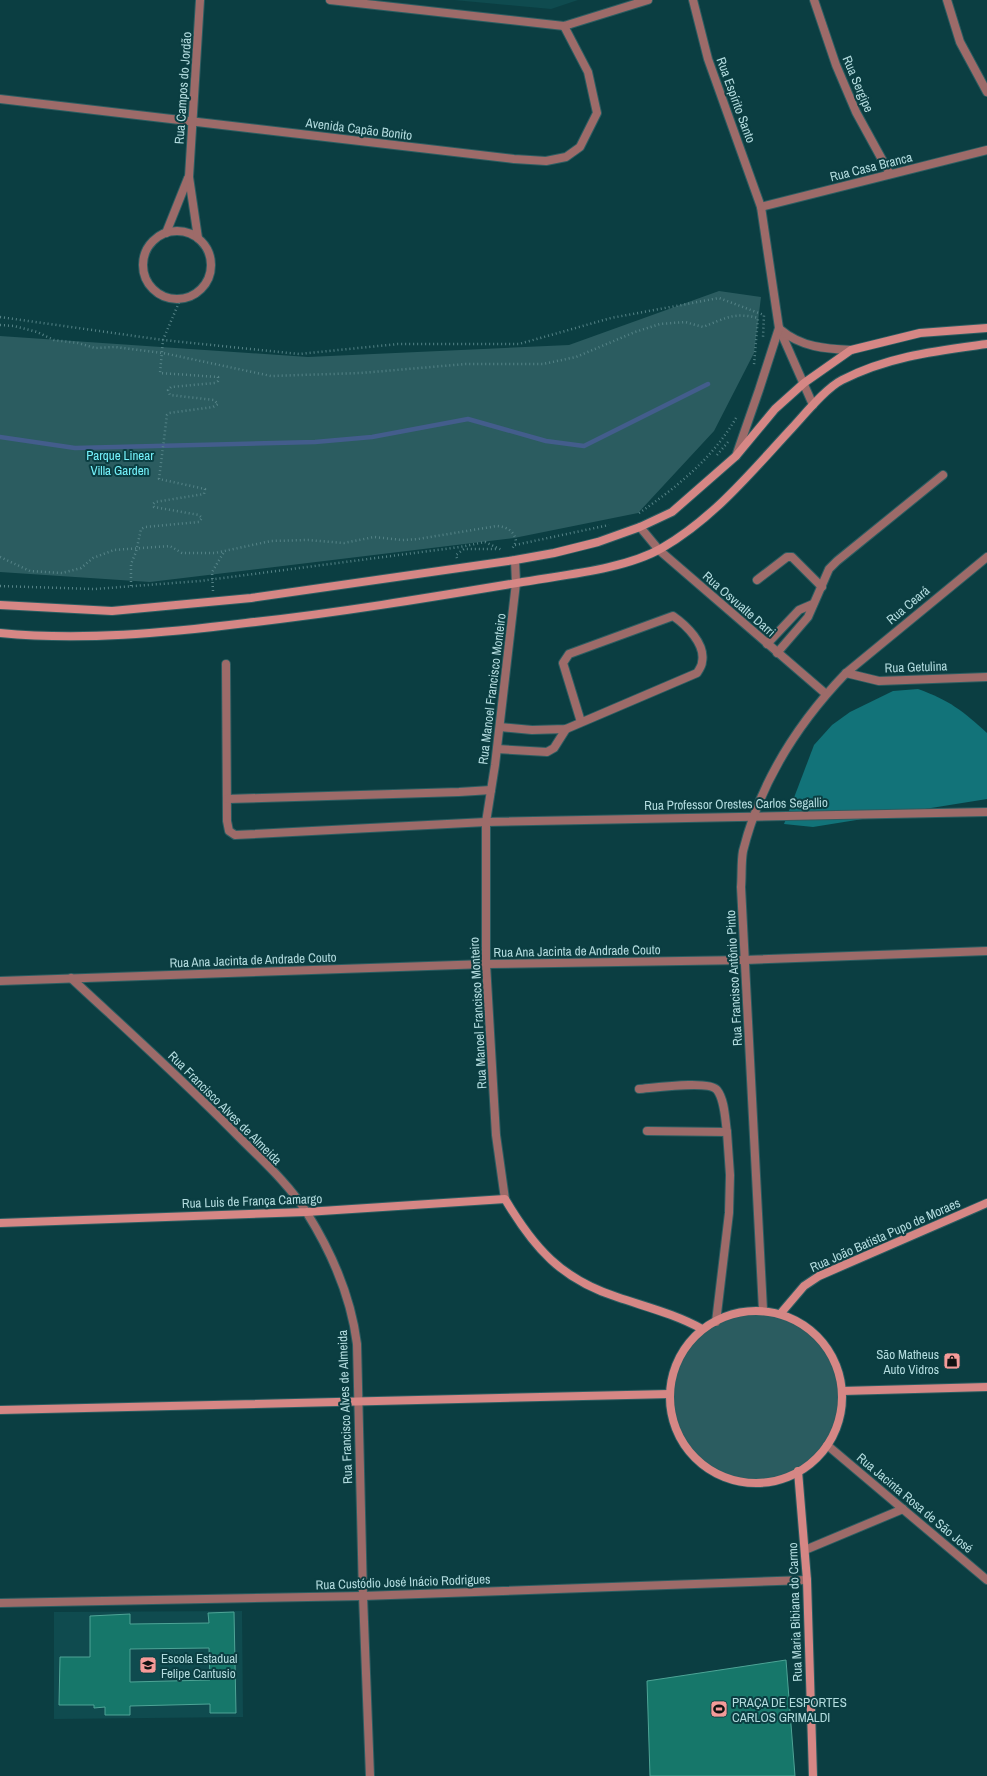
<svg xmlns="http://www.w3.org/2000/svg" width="987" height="1776" viewBox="0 0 987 1776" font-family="'Archivo Narrow',sans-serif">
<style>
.built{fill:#0f4b4f}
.green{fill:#2b5c60}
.forest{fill:#127379}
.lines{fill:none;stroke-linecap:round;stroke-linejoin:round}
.stream{stroke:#435d8c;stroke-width:4.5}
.building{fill:#16776a;stroke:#4ea496;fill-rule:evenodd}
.lane-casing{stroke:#2c5d61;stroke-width:10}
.street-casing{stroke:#2c5d61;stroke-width:10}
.secondary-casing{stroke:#2c5d61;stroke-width:10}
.path{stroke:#558387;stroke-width:2.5;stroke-dasharray:1 3;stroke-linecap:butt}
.lane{stroke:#9d6b69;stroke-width:8}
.street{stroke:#9d6b69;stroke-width:8}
.secondary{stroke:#d68785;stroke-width:8}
.labels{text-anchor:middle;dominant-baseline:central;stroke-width:4;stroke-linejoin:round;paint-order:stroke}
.street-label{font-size:13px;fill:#b2dbde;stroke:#0b3e42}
.park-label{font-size:13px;fill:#75f2fb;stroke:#0b3e42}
.poi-label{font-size:13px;fill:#b2dbde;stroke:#0b3e42;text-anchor:start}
</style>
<rect width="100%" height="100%" fill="#0b3e42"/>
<g class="built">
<polygon points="454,0 578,0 551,9"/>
<polygon points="242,1611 243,1717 54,1719 54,1612"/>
</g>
<g class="green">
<polygon points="719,291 761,297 754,353 714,431 638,513 514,538 150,582 0,572 0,336 308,357 569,345"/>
<circle cx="756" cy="1396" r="86"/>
</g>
<path class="forest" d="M918,689C949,700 963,711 987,733V799L813,827L784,824L814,745L832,725L850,712L893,691Z"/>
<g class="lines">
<polyline class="stream" points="0,437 75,448 315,442 372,437 468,419 546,441 584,446 708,384"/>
</g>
<g class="building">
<path d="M234,1612L236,1713H210V1704L130,1706V1715H105V1707L94,1708V1705H59L60,1657H90V1616L130,1614V1624L209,1623L208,1613ZM209,1648L210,1680L130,1682V1649Z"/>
<polygon points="786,1660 795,1776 650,1776 647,1681"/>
</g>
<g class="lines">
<g class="lane-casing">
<g id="lane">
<polyline points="757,580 787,557 792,557 822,587"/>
<polyline points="767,644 799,610 813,604"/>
<polyline points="777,653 808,617 829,569 837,561 943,475"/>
<polyline points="226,664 227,821 229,831 235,835 486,822"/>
<path d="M500,727L532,730L566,729L697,673C699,670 702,665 702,662C706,644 686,625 673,616L569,654L563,663L581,722"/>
<polyline points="497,749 547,752 554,748 566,729"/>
<polyline points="227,799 459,792 491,790"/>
<path d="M639,1089C653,1088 709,1080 717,1090C725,1100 725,1120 727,1132"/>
<polyline points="647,1131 727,1132 730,1175 729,1213 716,1322"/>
<polyline points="805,1550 903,1509"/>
</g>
</g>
<g class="street-casing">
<g id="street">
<polyline points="330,0 564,26 648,0"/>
<polyline points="693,0 708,59 761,207 779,328 813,405"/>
<polyline points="814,0 836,65 856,112 890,174"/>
<polyline points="947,0 960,42 987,92"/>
<polyline points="0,99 514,159 546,161 566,157 580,147 597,113 588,72 564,26"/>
<polyline points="761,207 987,150"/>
<circle cx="177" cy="265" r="34"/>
<polyline points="166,233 188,178"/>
<polyline points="198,238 189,177 200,0"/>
<path d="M781,330C801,347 826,349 851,350"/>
<polyline points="736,456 759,390 779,328"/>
<polyline points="640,527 659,550 826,694"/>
<polyline points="846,673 879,681 987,677"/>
<polyline points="486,822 987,812"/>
<path d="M71,978C127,1030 184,1081 238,1136C262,1160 289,1184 307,1213C332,1253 351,1297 357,1344L363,1596L370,1776"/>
<polyline points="0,981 486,964 745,960 987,951"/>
<polyline points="505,1199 496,1135 486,964 486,822 495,765 516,583 515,560"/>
<path d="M763,1310L741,887C742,875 741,862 743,851C760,783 798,723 846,673L987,557"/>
<polyline points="827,1445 987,1580"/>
<polyline points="0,1603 363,1596 807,1580"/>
</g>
</g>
<g class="secondary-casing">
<g id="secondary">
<polyline points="0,605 112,611 251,598 515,560 554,553 598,542 640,527 672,512 736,456 775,409 804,383 851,350 920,333 987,328"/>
<path d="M0,633C82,641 165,633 246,623C337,613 427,598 517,583C561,575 624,570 662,548C714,518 752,471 792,428C805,414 826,388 842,380C889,356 936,351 987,344"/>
<path d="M0,1223L306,1212L505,1199C534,1248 561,1279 617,1297C646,1307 675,1314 702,1329"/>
<circle cx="756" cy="1397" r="86"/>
<polyline points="781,1313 804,1286 819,1276 987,1203"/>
<polyline points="842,1391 987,1387"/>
<polyline points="0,1410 670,1394"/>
<polyline points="798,1471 807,1580 813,1776"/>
</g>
</g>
<g class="path">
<polyline points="0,317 163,340 299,354 398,344 519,344 611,318 719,298 764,315 763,337"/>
<path d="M0,325L14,326L37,332L54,340L78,343L95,348L115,347L163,353L271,376L361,373L466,364H543L576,357L635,332L660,324L685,322L703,327C726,318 734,312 758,318L754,365"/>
<polyline points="717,455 728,442"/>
<path d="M639,513C676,488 713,458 736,418"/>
<polyline points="515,545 609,525"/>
<path d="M0,557L30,571L62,573L81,568L93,558L114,550L170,546L182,553H215L271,541L308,540L344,543L374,537L402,540L418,539L497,526C507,527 515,531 516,542L512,549"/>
<polyline points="457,558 456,555 464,549 497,549"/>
<polyline points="0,586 95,589 200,581 460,547 485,542 502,550"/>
<polyline points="131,586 131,564 136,552 141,529 145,527 199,522 202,518 199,515 154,507 153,504 155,502 204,494 205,489 159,479 167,415 169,413 213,407 218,404 214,400 170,395 168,390 171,387 215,383 218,381 218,377 160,373 163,340 180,300"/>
<polyline points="213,591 212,572 224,552"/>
</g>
<use href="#lane" class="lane"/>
<use href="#street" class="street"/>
<use href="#secondary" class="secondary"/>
</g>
<defs>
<g id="shop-square" transform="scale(0.9)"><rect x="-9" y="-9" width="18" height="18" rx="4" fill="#f59b99" stroke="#0b3e42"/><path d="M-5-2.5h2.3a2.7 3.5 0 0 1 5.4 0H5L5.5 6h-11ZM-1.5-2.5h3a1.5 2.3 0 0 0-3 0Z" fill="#111"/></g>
<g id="school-square" transform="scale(0.9)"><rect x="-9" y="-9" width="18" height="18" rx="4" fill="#f59b99" stroke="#0b3e42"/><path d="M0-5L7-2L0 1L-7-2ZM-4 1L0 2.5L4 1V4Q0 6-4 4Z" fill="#111"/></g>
<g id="stadium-square" transform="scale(0.9)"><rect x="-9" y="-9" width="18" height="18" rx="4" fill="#f59b99" stroke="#0b3e42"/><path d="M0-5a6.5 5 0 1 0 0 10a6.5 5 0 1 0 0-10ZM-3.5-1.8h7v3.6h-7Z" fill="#111"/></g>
</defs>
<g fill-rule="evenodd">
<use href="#shop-square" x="952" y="1361"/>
<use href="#school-square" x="148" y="1665"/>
<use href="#stadium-square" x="719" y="1709"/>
</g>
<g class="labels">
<g class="street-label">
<text transform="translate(858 84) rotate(67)">Rua Sergipe</text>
<text transform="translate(183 88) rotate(-86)">Rua Campos do Jordão</text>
<text transform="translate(736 100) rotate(70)">Rua Espírito Santo</text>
<text transform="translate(359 129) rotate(7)">Avenida Capão Bonito</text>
<text transform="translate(871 167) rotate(-14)">Rua Casa Branca</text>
<text transform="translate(739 604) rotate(41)">Rua Osvualte Darri</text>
<text transform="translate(908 605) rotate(-40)">Rua Ceará</text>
<text transform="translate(916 667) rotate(-2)">Rua Getulina</text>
<text transform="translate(492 689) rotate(-83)">Rua Manoel Francisco Monteiro</text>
<text transform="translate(736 804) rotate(-1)">Rua Professor Orestes Carlos Segallio</text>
<text transform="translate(577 951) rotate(-1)">Rua Ana Jacinta de Andrade Couto</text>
<text transform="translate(253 960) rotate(-2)">Rua Ana Jacinta de Andrade Couto</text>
<text transform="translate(734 978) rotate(-93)">Rua Francisco Antônio Pinto</text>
<text transform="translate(478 1013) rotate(-93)">Rua Manoel Francisco Monteiro</text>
<text transform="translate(225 1108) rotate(45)">Rua Francisco Alves de Almeida</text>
<text transform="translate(252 1201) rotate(-2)">Rua Luis de França Camargo</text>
<text transform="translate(885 1235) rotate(-24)">Rua João Batista Pupo de Moraes</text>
<text transform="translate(345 1407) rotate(-92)">Rua Francisco Alves de Almeida</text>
<text transform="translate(915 1503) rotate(40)">Rua Jacinta Rosa de São José</text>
<text transform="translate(403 1582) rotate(-2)">Rua Custódio José Inácio Rodrigues</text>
<text transform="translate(795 1612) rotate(-92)">Rua Maria Bibiana do Carmo</text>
</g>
<g class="park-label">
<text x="120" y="455">Parque Linear<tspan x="120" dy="15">Villa Garden</tspan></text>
</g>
<g class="poi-label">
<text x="939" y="1354" text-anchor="end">São Matheus<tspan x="939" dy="15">Auto Vidros</tspan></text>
<text x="161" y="1658">Escola Estadual<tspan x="161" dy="15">Felipe Cantusio</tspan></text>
<text x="732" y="1702">PRAÇA DE ESPORTES<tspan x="732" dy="15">CARLOS GRIMALDI</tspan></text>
</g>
</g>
</svg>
